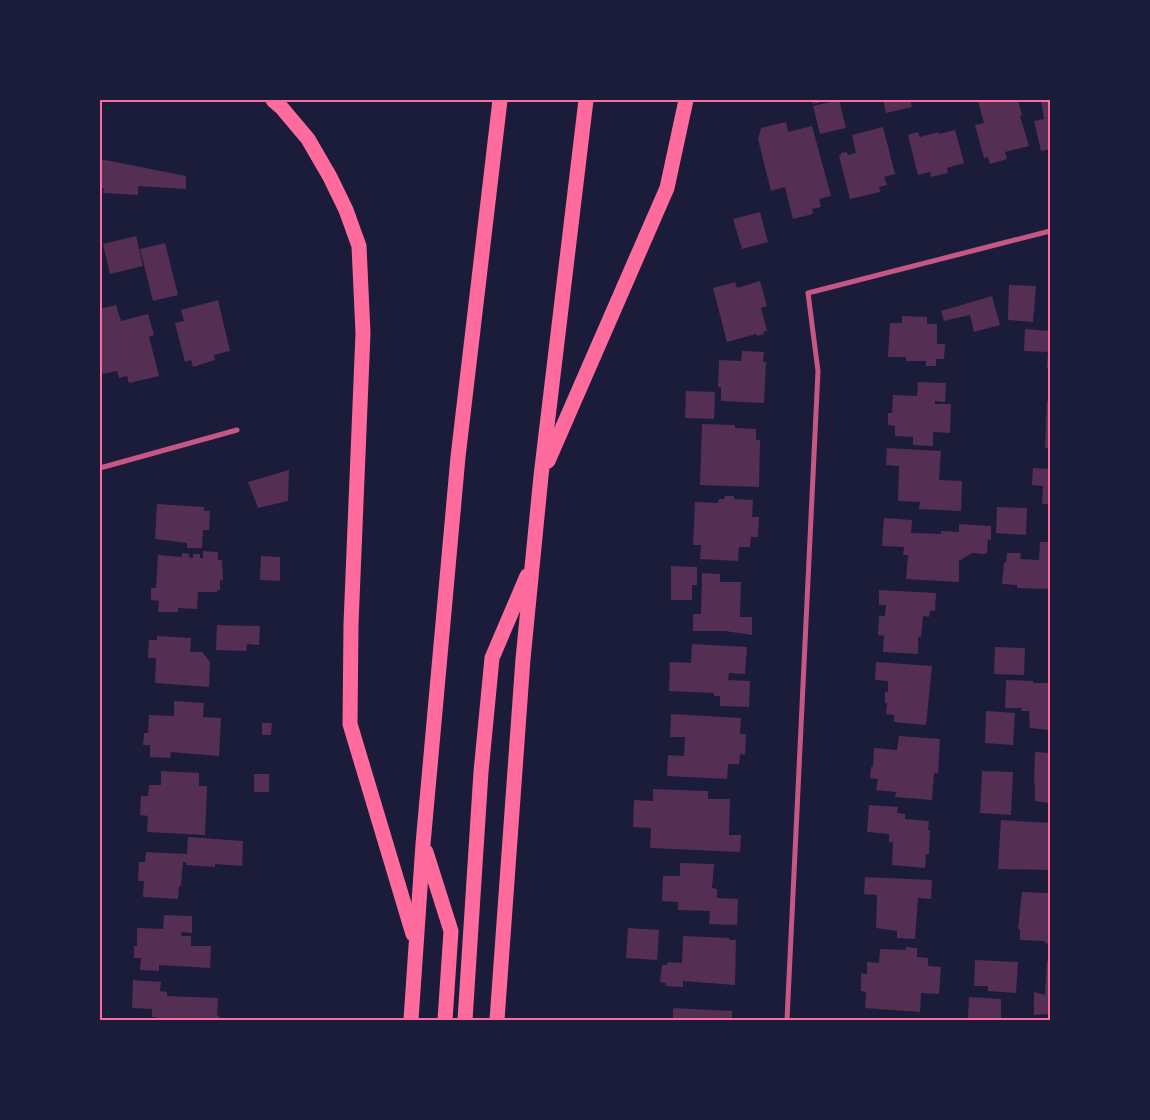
<svg xmlns="http://www.w3.org/2000/svg" width="1150" height="1120" viewBox="0 0 1150 1120" font-family="Manrope,sans-serif">
<style>
.building{fill:#542f53}
.lines{fill:none;stroke-linecap:round;stroke-linejoin:round}
.minor{stroke:#c65784;stroke-width:5}
.motorway{stroke:#ff6b9d;stroke-width:15}
.neatline{fill:none;stroke:#ff6b9d;stroke-width:2}
</style>
<rect width="100%" height="100%" fill="#1b1b3a"/>
<g class="building">
<polygon points="812,100 825,100 825,101 813,104"/>
<polygon points="839,100 846,128 820,134 813,106"/>
<polygon points="883,100 910,100 912,107 886,113"/>
<polygon points="1018,100 1022,115 1020,116 1029,146 1005,152 1007,159 990,164 988,157 984,158 975,125 984,123 978,101"/>
<polygon points="1041,100 1050,100 1050,149 1041,151 1034,121 1044,119"/>
<polygon points="786,122 788,132 812,126 831,196 819,199 821,207 812,209 813,214 793,219 785,187 771,191 758,139 761,128"/>
<polygon points="883,127 895,174 884,177 887,185 879,187 880,192 850,199 839,156 841,155 841,153 847,152 848,155 856,153 852,135"/>
<polygon points="955,130 964,163 947,168 948,173 931,177 930,172 918,175 908,135 918,132 920,137 939,132 939,134"/>
<polygon points="100,159 186,176 186,189 138,186 138,195 103,193 104,188 100,188"/>
<polygon points="760,212 768,242 742,249 733,219"/>
<polygon points="136,236 143,266 110,274 103,244"/>
<polygon points="165,243 178,295 153,301 140,249"/>
<polygon points="760,281 767,306 761,308 767,331 763,332 764,334 757,336 756,334 727,342 713,288 735,282 737,288"/>
<polygon points="1009,285 1036,286 1033,322 1008,320"/>
<polygon points="992,296 1000,325 974,332 970,315 944,321 941,311"/>
<polygon points="218,300 230,351 214,355 215,360 193,367 191,360 185,362 175,323 184,321 181,310"/>
<polygon points="116,305 121,321 148,314 154,335 149,337 159,376 129,383 127,376 119,378 117,371 103,374 100,361 100,309"/>
<polygon points="902,316 927,317 927,324 937,324 937,344 945,344 944,359 936,359 936,366 926,366 926,361 906,361 906,357 888,357 890,323 902,323"/>
<polygon points="1025,329 1050,331 1050,368 1047,368 1048,352 1024,351"/>
<polygon points="742,351 764,352 763,362 766,362 764,403 721,401 721,387 718,387 719,360 741,361"/>
<polygon points="918,382 946,383 945,402 935,401 935,404 951,404 950,433 933,432 933,446 913,445 913,437 895,436 895,426 888,425 888,413 892,413 893,395 917,396"/>
<polygon points="686,391 715,392 714,419 685,418"/>
<polygon points="1047,401 1050,401 1050,449 1045,448"/>
<polygon points="702,424 735,425 735,428 756,429 756,440 760,440 759,487 700,485"/>
<polygon points="887,448 941,451 939,480 962,481 961,511 919,509 920,502 898,501 899,466 886,465"/>
<polygon points="1033,468 1050,469 1050,504 1042,504 1043,486 1032,485"/>
<polygon points="289,470 288,501 258,508 248,482"/>
<polygon points="725,496 734,496 734,499 753,500 752,517 759,517 758,537 751,537 750,547 739,547 738,561 700,559 701,545 693,545 695,502 718,503 719,499 724,499"/>
<polygon points="157,504 204,507 204,511 210,511 209,530 203,530 202,548 187,548 187,543 155,539"/>
<polygon points="997,507 1027,508 1026,535 996,533"/>
<polygon points="884,518 912,520 911,533 941,534 941,531 959,532 959,524 991,526 991,540 988,539 987,553 983,554 972,553 959,561 959,582 906,579 908,555 903,555 904,547 882,546"/>
<polygon points="1040,542 1050,542 1050,589 1017,588 1017,585 1002,584 1004,562 1006,563 1007,553 1021,553 1020,559 1039,560"/>
<polygon points="203,551 218,552 218,560 222,560 223,580 220,580 220,590 217,590 217,592 198,592 197,609 178,608 178,612 158,612 159,601 151,600 151,588 156,588 158,555 182,557 182,553 189,554 189,557 193,558 193,554 200,554 200,558 203,558"/>
<polygon points="261,556 280,557 280,581 260,580"/>
<polygon points="671,566 697,567 697,585 692,585 692,600 671,600"/>
<polygon points="702,573 720,574 720,582 741,582 740,617 752,617 752,635 725,631 693,631 693,614 701,614"/>
<polygon points="879,590 936,593 935,611 930,610 929,617 923,616 921,637 918,637 918,654 883,652 884,636 878,635 879,616 885,616 886,605 879,605"/>
<polygon points="217,625 260,626 259,645 247,644 246,651 216,650"/>
<polygon points="157,636 191,638 190,652 202,652 210,662 209,687 155,683 156,658 148,658 149,640 157,640"/>
<polygon points="692,644 747,647 745,674 729,673 728,680 750,681 749,707 720,706 720,696 714,696 714,693 669,691 670,662 691,663"/>
<polygon points="995,647 1025,648 1024,675 994,674"/>
<polygon points="876,662 932,666 926,725 894,722 894,715 886,714 887,703 885,703 885,692 888,692 888,681 875,680"/>
<polygon points="1006,680 1033,681 1033,683 1050,683 1050,730 1030,728 1029,711 1021,711 1022,708 1005,708"/>
<polygon points="174,701 204,703 203,717 221,718 219,756 171,752 170,758 150,757 150,745 143,745 144,733 148,733 149,715 174,716"/>
<polygon points="986,711 1015,713 1013,745 985,743"/>
<polygon points="671,714 741,718 740,734 746,734 745,755 740,754 739,764 728,764 727,779 667,776 668,755 684,756 685,737 670,737"/>
<polygon points="262,723 272,723 271,735 262,735"/>
<polygon points="899,736 940,739 938,773 934,773 932,800 895,797 896,792 876,790 878,779 870,778 871,767 873,767 874,748 897,750"/>
<polygon points="1035,752 1050,753 1050,803 1035,801 1035,784 1034,784"/>
<polygon points="161,771 199,773 199,786 207,786 205,835 147,832 148,816 140,815 141,796 148,796 149,785 161,785"/>
<polygon points="982,771 1013,772 1011,815 980,813"/>
<rect x="254" y="774" width="15" height="18"/>
<polygon points="653,789 708,791 708,799 730,799 729,835 741,835 740,852 650,848 651,828 633,827 634,800 653,801"/>
<polygon points="869,805 898,807 897,813 905,814 905,819 929,821 928,830 930,830 929,854 926,854 925,868 892,865 893,842 889,842 889,834 867,832"/>
<polygon points="1001,820 1050,823 1050,870 998,869"/>
<polygon points="188,837 243,841 242,866 215,864 215,867 186,865 186,862 183,862 181,886 179,886 178,899 143,897 144,881 138,881 139,862 145,862 146,852 187,854"/>
<polygon points="680,863 714,864 712,888 717,889 717,898 738,899 737,925 709,924 710,911 678,910 678,902 662,901 663,876 680,876"/>
<polygon points="865,877 932,880 931,899 918,898 915,939 897,938 897,931 876,928 877,895 864,894"/>
<polygon points="1022,892 1050,893 1050,944 1045,943 1045,941 1020,940 1020,929 1018,929"/>
<polygon points="164,915 192,916 192,933 182,932 181,936 191,936 191,946 211,946 210,968 159,965 159,971 140,970 141,958 134,958 134,946 137,946 137,928 163,929"/>
<polygon points="628,928 659,930 657,960 626,958"/>
<polygon points="683,936 729,938 729,940 736,940 735,985 683,981 683,987 666,986 666,983 660,982 662,965 667,965 668,962 682,963"/>
<polygon points="906,947 917,948 917,957 928,958 928,966 941,967 939,994 921,993 920,1012 865,1008 866,992 861,991 861,973 867,974 867,962 879,963 880,949 906,950"/>
<polygon points="975,960 1018,962 1016,993 988,991 988,986 974,986"/>
<polygon points="1047,961 1050,961 1050,1014 1034,1015 1034,992 1045,995"/>
<polygon points="133,980 161,982 160,991 167,992 167,996 218,998 217,1016 220,1017 220,1020 156,1020 156,1017 152,1017 152,1009 132,1008"/>
<polygon points="969,997 1001,999 1001,1020 968,1019"/>
<polygon points="673,1008 732,1011 732,1020 673,1020"/>
</g>
<g class="lines">
<g class="minor">
<polyline points="100,468 237,430"/>
<polyline points="787,1020 818,371 808,293 1050,231"/>
</g>
<g class="motorway">
<polyline points="273,100 281,107 308,139 330,177 346,210 359,246 363,333 351,624 350,724 413,934"/>
<polyline points="548,461 667,188 686,100"/>
<polyline points="426,852 451,931 445,1020"/>
<polyline points="411,1020 423,844 458,457 500,100"/>
<polyline points="465,1020 481,772 492,658 527,576"/>
<polyline points="497,1020 523,659 541,476 586,100"/>
</g>
</g>
<rect width="1150" height="1120" fill="none" stroke="#1b1b3a" stroke-width="202"/>
<rect x="101" y="101" width="948" height="918" class="neatline"/>
</svg>
